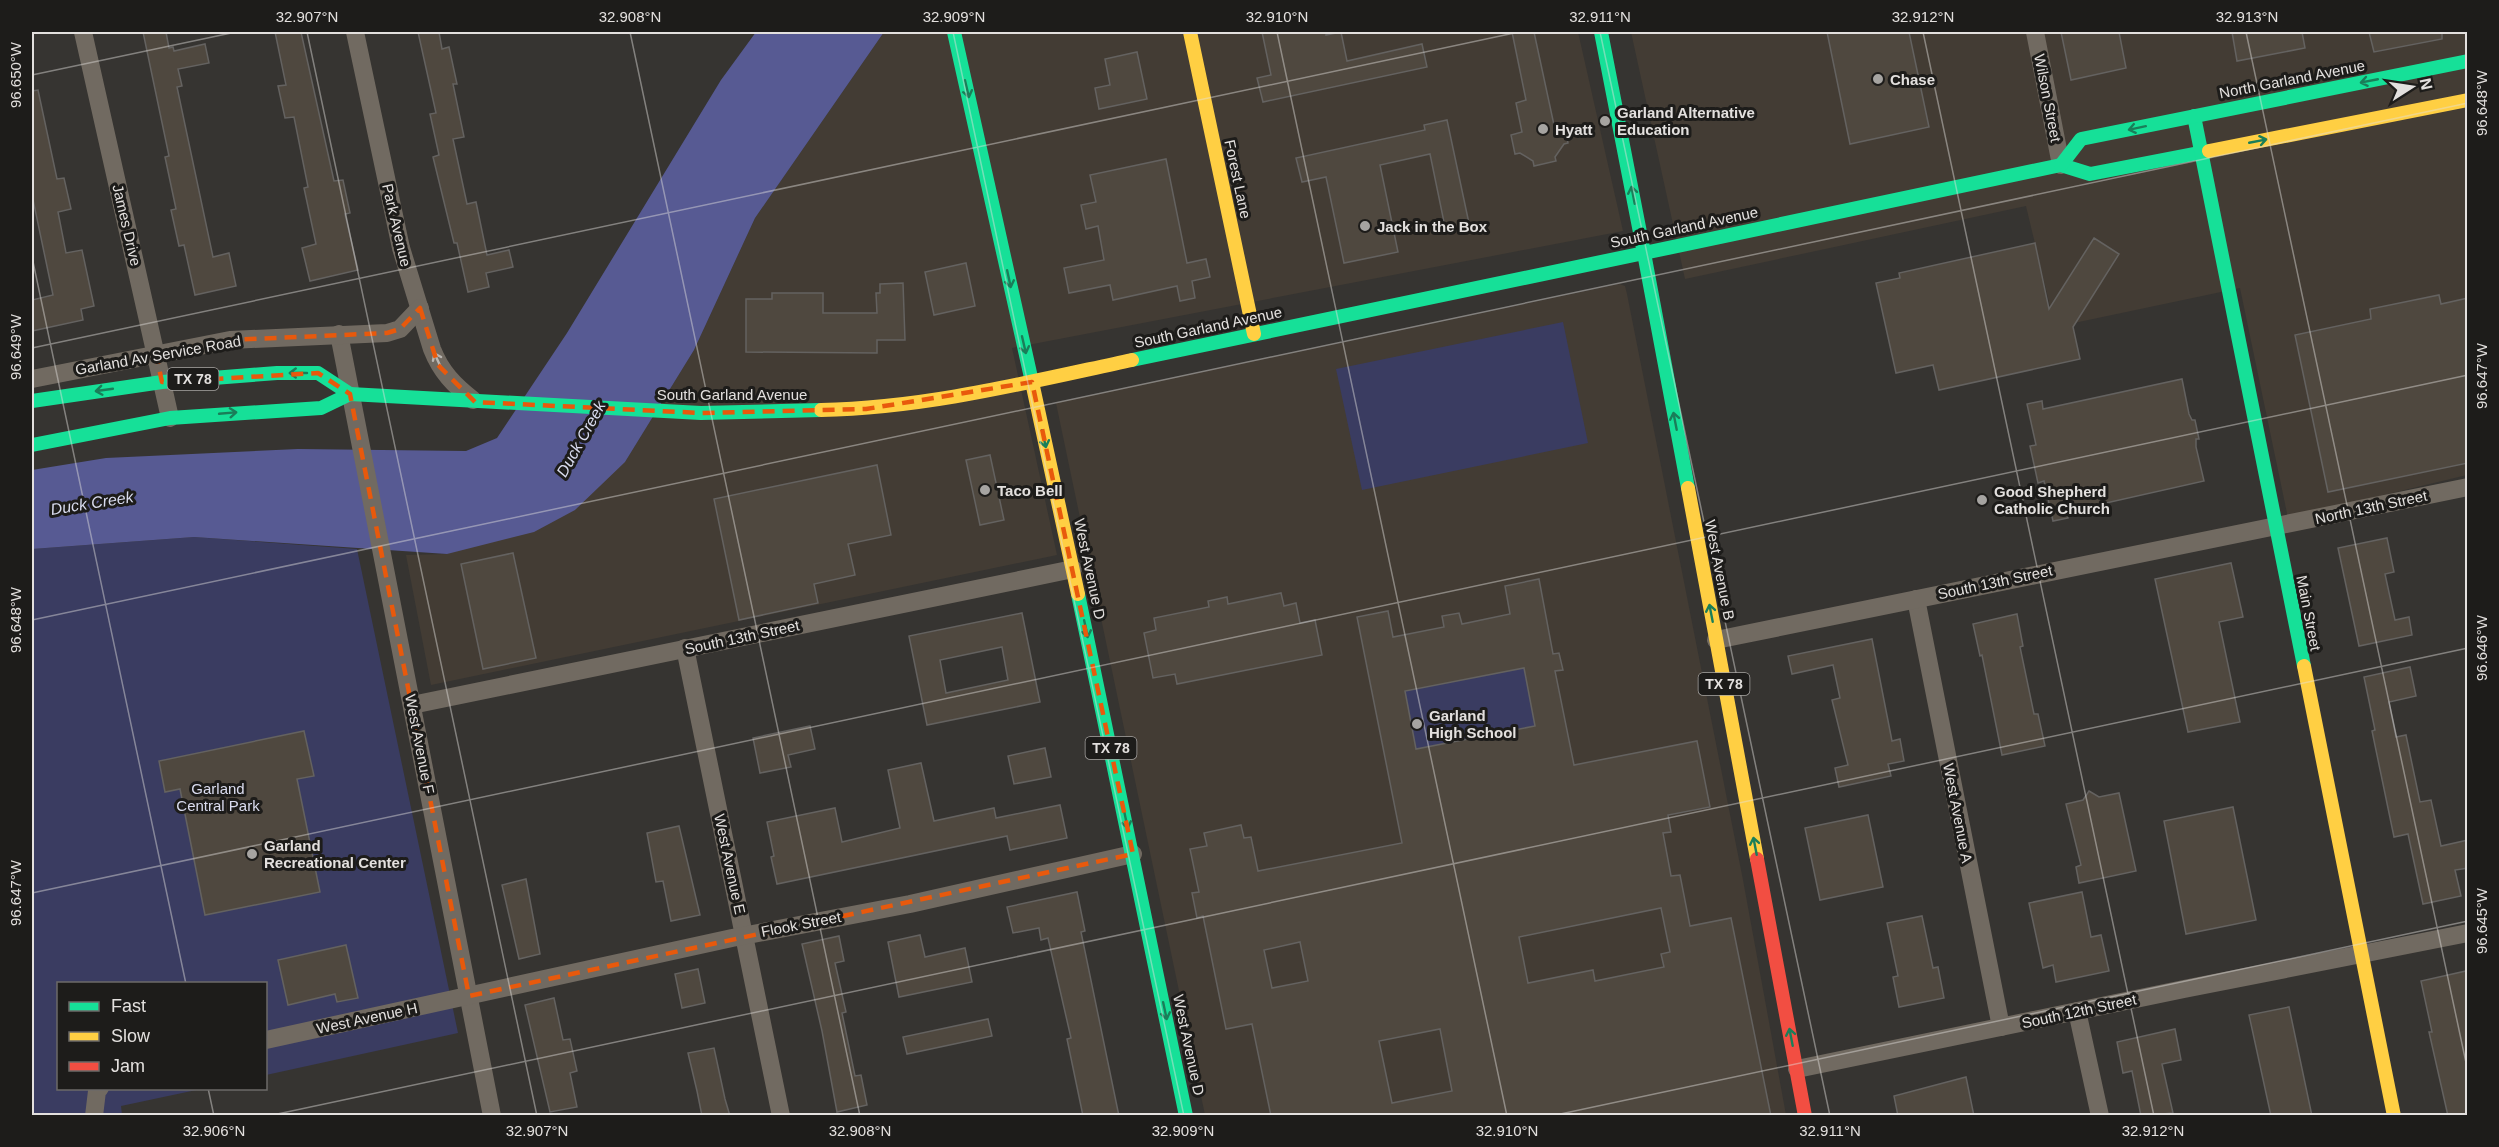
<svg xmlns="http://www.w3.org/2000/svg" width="2499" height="1147" viewBox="0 0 2499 1147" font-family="Arial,sans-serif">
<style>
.built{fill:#433c34}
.green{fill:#3a3c61}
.water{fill:#575a93}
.building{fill:#4f483f;stroke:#646260;stroke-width:1.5;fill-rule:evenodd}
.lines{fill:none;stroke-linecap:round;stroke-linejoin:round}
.street{stroke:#716a61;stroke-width:18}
.fast{stroke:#16e098;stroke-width:14}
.slow{stroke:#ffcf43;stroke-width:14}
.jam{stroke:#f24e42;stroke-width:14}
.oneway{stroke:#1a7e59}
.oneway2{stroke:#bbb7b2}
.marked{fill:none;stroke:#e8590c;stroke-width:4.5;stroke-dasharray:12 8;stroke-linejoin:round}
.ticks{fill:none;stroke:#e3e0de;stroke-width:1.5;stroke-opacity:0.45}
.poi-dot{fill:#a6a4a1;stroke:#1d1c1a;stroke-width:2}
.labels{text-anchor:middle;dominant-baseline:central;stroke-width:6;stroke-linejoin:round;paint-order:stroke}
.shield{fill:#1d1c1a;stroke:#a8a5a3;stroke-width:1.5}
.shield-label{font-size:14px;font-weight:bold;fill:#e3e0de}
.poi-label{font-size:15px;font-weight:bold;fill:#e3e0de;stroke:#1d1c1a;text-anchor:start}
.street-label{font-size:15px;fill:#e3e0de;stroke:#1d1c1a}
.park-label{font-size:15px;fill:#dbddf0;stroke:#1d1c1a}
.water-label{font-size:16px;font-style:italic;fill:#d9dcef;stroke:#1d1c1a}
.neatline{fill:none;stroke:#e3e0de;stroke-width:2}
.ticks-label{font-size:15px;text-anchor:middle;fill:#e3e0de}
</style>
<rect width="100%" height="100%" fill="#363431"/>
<g class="built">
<polygon points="884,32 1578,32 1623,231 1012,348 1057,555 431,685 406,555 447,554 625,462 694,350 755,218"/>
<polygon points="1631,32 2467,32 2467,475 2288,518 2240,288 2055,327 2026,206 1685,279"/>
<polygon points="1619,284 1625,286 1627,294 1743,880 1786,1115 1205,1115 1056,403"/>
</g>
<g class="green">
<polygon points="1563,322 1588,443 1362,490 1336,369"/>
<polygon points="194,537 357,549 458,1033 266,1075 266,984 58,984 58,1088 201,1089 121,1106 122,1115 32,1116 32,549"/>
<polygon points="1524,668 1535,726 1416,749 1405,691"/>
</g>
<polygon class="water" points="756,32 884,32 755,218 694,350 625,462 575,510 534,532 447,554 194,537 32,549 32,470 106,458 298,449 466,451 497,438 567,333 721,80"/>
<g class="building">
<polygon points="143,32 166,32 169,48 173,47 174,51 205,44 209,63 178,69 182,86 177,87 213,257 229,253 236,286 195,295 184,245 179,246 171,210 176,209 165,157 169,156"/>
<polygon points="275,32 301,32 334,181 343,180 350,213 345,214 358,270 310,281 302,248 316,244 304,188 308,187 294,117 285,118 278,86 286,85"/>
<polygon points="418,32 439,32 442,49 449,47 457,84 453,84 464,137 453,139 467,204 476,202 487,255 509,250 513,267 486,273 489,287 468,292 457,243 454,243 433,157 439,155 430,114 436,113"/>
<polygon points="1262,32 1326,32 1326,35 1341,32 1347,61 1422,44 1427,67 1263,102 1257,78 1271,75"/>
<polygon points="1512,32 1534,32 1554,125 1564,123 1568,143 1564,144 1555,157 1556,161 1534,166 1533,161 1520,153 1515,154 1511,135 1522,132 1516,103 1526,100"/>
<polygon points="1827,32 1909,32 1929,127 1850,144"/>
<polygon points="2061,32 2119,32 2126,68 2071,80"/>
<polygon points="2232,32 2302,32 2305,48 2237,61"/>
<polygon points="2369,32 2442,32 2442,39 2374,52"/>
<polygon points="1137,52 1147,99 1099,109 1095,88 1110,85 1105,59"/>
<polygon points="38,90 57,179 64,178 71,209 58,212 66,253 82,250 94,306 81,309 83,320 32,331 32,300 53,295 32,195 32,91"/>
<polygon points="1447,120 1470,228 1446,232 1430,154 1380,165 1398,252 1344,263 1326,177 1302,182 1296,158 1425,130 1424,125"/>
<polygon points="1166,159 1187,263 1206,259 1210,277 1192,281 1195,298 1180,301 1177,286 1113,300 1110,285 1069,293 1064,268 1104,260 1098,226 1086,229 1081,205 1096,202 1090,175"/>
<polygon points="2094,238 2119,254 2073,327 2080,359 1939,390 1933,365 1896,373 1876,283 1900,278 1899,273 2035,243 2049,309"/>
<polygon points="966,263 975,306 934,315 925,272"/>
<polygon points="903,283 905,340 877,340 877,353 746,352 746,299 772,299 772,293 823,293 823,313 877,313 876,293 880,293 880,284"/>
<polygon points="2439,295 2441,304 2468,298 2468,463 2328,492 2295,335 2371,319 2370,309"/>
<polygon points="2182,379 2189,414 2192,420 2195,420 2199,439 2196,439 2196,447 2204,481 2066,512 2068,518 2053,521 2044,481 2038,483 2030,446 2036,445 2027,404 2042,401 2043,409"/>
<polygon points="990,455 1004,520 980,525 966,460"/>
<polygon points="877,465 891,535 848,544 855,575 814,584 818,603 739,620 714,499"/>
<polygon points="2387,538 2394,572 2385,574 2395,620 2409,617 2412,635 2359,646 2338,548"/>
<polygon points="513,553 536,658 483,669 461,564"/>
<polygon points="2231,563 2243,617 2219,622 2240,722 2188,732 2155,579"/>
<path d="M1539,579L1553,654L1559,653L1563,670L1555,671L1574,765L1697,741L1710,807L1668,815L1671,832L1663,833L1671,876L1680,875L1690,926L1731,918L1771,1116H1271L1252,1024L1226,1029L1203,916L1197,918L1192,893L1199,892L1190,849L1207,846L1204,833L1241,825L1244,838L1251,837L1258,871L1402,843L1357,617L1388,611L1393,637L1444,627L1442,616L1459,613L1462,624L1510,614L1505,586ZM1524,668L1535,726L1416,749L1405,691ZM1661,908L1670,952L1661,954L1664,967L1595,981L1593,970L1528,983L1519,937ZM1300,942L1308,981L1272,988L1264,950ZM1440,1029L1452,1091L1392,1103L1379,1041Z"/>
<polygon points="1281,593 1284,606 1296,603 1300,623 1315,620 1322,655 1177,684 1175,674 1153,678 1144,633 1156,630 1154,618 1209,607 1208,601 1227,597 1228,604"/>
<path d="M1022,613L1040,702L927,725L909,636ZM1002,647L1008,680L946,693L940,660Z"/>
<polygon points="2017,614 2023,646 2020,647 2034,714 2038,714 2045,746 2002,755 1982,655 1980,656 1973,624"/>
<polygon points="1872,639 1892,741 1900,739 1904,761 1888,764 1891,776 1839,787 1835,768 1848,765 1832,700 1840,698 1833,665 1792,674 1788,656"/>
<polygon points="2410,667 2416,696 2389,702 2396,737 2406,735 2420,802 2431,800 2441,846 2468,840 2468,868 2455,870 2461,896 2423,904 2408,834 2394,837 2372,731 2375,730 2364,677"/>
<polygon points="810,726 815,749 788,755 791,767 760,773 753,738"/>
<polygon points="304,731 314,776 297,779 320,892 205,915 180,789 165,792 159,761"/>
<polygon points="1045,748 1051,777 1014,784 1008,756"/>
<polygon points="921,763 934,821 994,808 996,818 1060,805 1067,838 1010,850 1007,836 777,884 771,857 774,856 767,822 835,808 842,842 900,828 888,770"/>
<polygon points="2089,791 2099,797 2119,793 2136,871 2079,883 2076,867 2081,865 2066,804 2083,800"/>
<polygon points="2233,807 2256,920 2186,934 2164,821"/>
<polygon points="1868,815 1883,887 1820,900 1805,828"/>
<polygon points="679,826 700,915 671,921 663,881 656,882 647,833"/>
<polygon points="526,879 540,954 519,959 502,885"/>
<polygon points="1077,892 1085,931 1081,932 1119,1116 1083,1116 1067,1039 1071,1038 1048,938 1041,940 1039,928 1013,933 1007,907"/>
<polygon points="2082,892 2091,937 2101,935 2109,971 2056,982 2053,965 2043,968 2029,903"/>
<polygon points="1922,916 1933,968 1938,967 1944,998 1899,1007 1893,977 1898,976 1887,923"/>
<polygon points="920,935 925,957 965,948 972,982 899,997 888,942"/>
<polygon points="839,936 844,961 835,963 846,1012 842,1013 855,1076 861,1075 867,1105 837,1112 822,1031 802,944"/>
<polygon points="346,945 358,998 337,1002 335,994 288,1005 278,960"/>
<polygon points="698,969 705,1003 682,1008 675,974"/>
<polygon points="2466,971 2468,980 2468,1116 2448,1116 2429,1032 2432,1032 2421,981"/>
<polygon points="554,998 563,1040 570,1039 577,1071 570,1073 577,1107 550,1112 525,1005"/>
<polygon points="2289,1007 2312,1116 2271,1116 2249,1015"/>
<polygon points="988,1019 992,1036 907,1054 903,1037"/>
<polygon points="2175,1029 2181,1060 2162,1064 2173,1113 2141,1116 2132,1071 2123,1073 2117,1042"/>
<polygon points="714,1048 725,1099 730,1116 702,1116 697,1091 688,1053"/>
<polygon points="1966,1077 1974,1116 1898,1116 1894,1096"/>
</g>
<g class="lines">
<g class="street">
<polyline points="83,32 170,418"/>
<path d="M355,32L401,248L432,349C441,372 454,385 473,400"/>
<polyline points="2035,32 2061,165"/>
<polyline points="339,334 492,1116"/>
<polyline points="32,379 230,340 387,333 400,329 420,308"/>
<polyline points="1916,599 2001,1027"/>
<polyline points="1716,640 2468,487"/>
<polyline points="685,648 781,1116"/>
<polyline points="412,705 1073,569"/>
<polyline points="2077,1011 2100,1116"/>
<polyline points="266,1040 732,938 910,904 1133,854"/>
<polyline points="1797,1069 2184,989 2468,933"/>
<polyline points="94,1116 97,1091 100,1088"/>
</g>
<g class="fast">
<polyline points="954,32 1032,382"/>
<polyline points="1601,32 1644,253 2061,165 2090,174 2209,151"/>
<polyline points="2194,116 2304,666"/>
<polyline points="2061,165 2081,139 2468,61"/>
<polyline points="1132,360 1644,253 1688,488"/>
<polyline points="32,401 162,382 277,373 318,373 350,394"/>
<polyline points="32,445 170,418 321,408 350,394 701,413 821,410"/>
<polyline points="1078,594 1186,1116"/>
</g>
<g class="slow">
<polyline points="1190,32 1254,334"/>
<polyline points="2209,151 2468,100"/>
<polyline points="1032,382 1078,594"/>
<path d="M821,410C926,408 1029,382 1132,360"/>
<polyline points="1688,488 1757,859"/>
<polyline points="2304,666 2394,1116"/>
</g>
<polyline class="jam" points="1757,859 1805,1116"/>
</g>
<defs><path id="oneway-shaft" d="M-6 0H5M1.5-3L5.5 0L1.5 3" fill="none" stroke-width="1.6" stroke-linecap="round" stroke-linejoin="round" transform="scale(1.5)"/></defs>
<g class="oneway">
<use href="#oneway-shaft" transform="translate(2369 81) rotate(169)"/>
<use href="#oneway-shaft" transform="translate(967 89) rotate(77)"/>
<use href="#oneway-shaft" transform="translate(2137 128) rotate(168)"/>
<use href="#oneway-shaft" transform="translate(2258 141) rotate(-11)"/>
<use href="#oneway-shaft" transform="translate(1633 195) rotate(-101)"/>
<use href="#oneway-shaft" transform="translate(1009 279) rotate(78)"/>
<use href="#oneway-shaft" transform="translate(1024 345) rotate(77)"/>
<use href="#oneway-shaft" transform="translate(298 373) rotate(-180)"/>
<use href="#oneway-shaft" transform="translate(104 390) rotate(172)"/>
<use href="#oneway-shaft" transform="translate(228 413) rotate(-5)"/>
<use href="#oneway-shaft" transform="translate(1675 421) rotate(-101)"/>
<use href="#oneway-shaft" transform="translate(1044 439) rotate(77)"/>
<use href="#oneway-shaft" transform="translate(1711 613) rotate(-101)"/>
<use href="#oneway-shaft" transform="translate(1086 629) rotate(78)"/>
<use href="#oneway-shaft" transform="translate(1126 820) rotate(78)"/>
<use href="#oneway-shaft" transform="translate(1755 846) rotate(-101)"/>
<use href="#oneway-shaft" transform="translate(1165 1011) rotate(78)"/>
<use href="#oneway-shaft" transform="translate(1791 1037) rotate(-101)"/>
</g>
<use class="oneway2" href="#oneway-shaft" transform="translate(438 361) rotate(-115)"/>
<path class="marked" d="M420,308L438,365L475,402L701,413L866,409L1032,382L1133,854L469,996L350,394L318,373L162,382L156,354L230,340L387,333L400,329Z"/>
<path class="ticks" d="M307,32L537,1116M630,32L860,1116M953,32L1184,1116M1277,32L1507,1116M1600,32L1830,1116M1923,32L2154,1116M2246,32L2468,1072M32,75L236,32M32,257L186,984M32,348L1519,32M32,620L2468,103M32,893L2468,375M208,1088L214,1116M268,1116L2468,648M1551,1116L2468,921"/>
<g class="poi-dot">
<circle cx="1878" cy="79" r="6"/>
<circle cx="1605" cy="121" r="6"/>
<circle cx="1543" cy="129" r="6"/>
<circle cx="1365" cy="226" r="6"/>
<circle cx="985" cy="490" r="6"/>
<circle cx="1982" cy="500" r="6"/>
<circle cx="1417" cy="724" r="6"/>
<circle cx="252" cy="854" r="6"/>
</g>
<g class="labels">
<g class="shield">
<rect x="167.5" y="368" width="51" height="22" rx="4.5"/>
<rect x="1698.5" y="673" width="51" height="22" rx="4.5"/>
<rect x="1085.5" y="737" width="51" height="22" rx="4.5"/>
</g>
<g class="shield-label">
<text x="193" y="379">TX 78</text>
<text x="1724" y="684">TX 78</text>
<text x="1111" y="748">TX 78</text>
</g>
<g class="poi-label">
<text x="1890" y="79">Chase</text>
<text x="1617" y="112">Garland Alternative<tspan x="1617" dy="17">Education</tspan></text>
<text x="1555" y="129">Hyatt</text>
<text x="1377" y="226">Jack in the Box</text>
<text x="997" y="490">Taco Bell</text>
<text x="1994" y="491">Good Shepherd<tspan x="1994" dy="17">Catholic Church</tspan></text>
<text x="1429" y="715">Garland<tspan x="1429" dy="17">High School</tspan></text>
<text x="264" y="845">Garland<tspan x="264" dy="17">Recreational Center</tspan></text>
</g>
<g class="street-label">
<text transform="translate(2292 79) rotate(-11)">North Garland Avenue</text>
<text transform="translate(2048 98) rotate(79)">Wilson Street</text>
<text transform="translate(1238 179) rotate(78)">Forest Lane</text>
<text transform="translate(127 225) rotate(77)">James Drive</text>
<text transform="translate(397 225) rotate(77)">Park Avenue</text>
<text transform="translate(1684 227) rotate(-12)">South Garland Avenue</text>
<text transform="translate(1208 327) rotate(-12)">South Garland Avenue</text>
<text transform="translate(158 355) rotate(-10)">Garland Av Service Road</text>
<text x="732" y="394">South Garland Avenue</text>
<text transform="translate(2371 507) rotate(-12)">North 13th Street</text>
<text transform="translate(1090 569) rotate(78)">West Avenue D</text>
<text transform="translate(1720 570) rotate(79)">West Avenue B</text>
<text transform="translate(1995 582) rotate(-12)">South 13th Street</text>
<text transform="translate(2309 613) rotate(79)">Main Street</text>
<text transform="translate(742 637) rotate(-12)">South 13th Street</text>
<text transform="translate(420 744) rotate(79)">West Avenue F</text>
<text transform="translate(1958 813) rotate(79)">West Avenue A</text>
<text transform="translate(730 864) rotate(78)">West Avenue E</text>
<text transform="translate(801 924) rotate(-11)">Flook Street</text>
<text transform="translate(2079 1011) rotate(-12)">South 12th Street</text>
<text transform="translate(367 1018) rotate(-12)">West Avenue H</text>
<text transform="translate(1189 1045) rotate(78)">West Avenue D</text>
</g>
<g class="park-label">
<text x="218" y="788">Garland<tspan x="218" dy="17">Central Park</tspan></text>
</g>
<g class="water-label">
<text transform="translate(581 439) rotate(-61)">Duck Creek</text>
<text transform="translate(92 503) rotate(-9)">Duck Creek</text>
</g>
</g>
<rect width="2499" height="1147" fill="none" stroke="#1d1c1a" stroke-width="66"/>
<rect x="57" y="982" width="210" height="108" fill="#1d1c1a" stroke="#6c6a68" stroke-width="1.5"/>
<rect x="69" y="1002" width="30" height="9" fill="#16e098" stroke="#6c6a68" stroke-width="1.5"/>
<text x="111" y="1012" font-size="18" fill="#e3e0de">Fast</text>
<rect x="69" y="1032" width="30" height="9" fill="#ffcf43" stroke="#6c6a68" stroke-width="1.5"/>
<text x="111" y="1042" font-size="18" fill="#e3e0de">Slow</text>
<rect x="69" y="1062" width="30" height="9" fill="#f24e42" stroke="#6c6a68" stroke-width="1.5"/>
<text x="111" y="1072" font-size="18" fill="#e3e0de">Jam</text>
<g transform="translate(2412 87) rotate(78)" stroke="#1d1c1a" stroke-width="4.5" paint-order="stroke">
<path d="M0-4.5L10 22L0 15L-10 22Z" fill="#e3e0de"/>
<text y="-9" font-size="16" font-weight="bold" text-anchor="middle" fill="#e3e0de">N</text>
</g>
<rect x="33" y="33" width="2433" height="1081" class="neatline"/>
<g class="ticks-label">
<text x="307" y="22">32.907°N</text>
<text x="630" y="22">32.908°N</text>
<text x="954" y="22">32.909°N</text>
<text x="1277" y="22">32.910°N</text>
<text x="1600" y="22">32.911°N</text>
<text x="1923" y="22">32.912°N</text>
<text x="2247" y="22">32.913°N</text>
<text transform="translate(16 75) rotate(-90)" y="5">96.650°W</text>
<text transform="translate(2482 103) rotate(-90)" y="5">96.648°W</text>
<text transform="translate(16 347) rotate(-90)" y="5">96.649°W</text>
<text transform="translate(2482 376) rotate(-90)" y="5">96.647°W</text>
<text transform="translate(16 620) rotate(-90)" y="5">96.648°W</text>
<text transform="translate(2482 648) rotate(-90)" y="5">96.646°W</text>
<text transform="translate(16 893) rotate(-90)" y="5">96.647°W</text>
<text transform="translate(2482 921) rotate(-90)" y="5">96.645°W</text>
<text x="214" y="1136">32.906°N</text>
<text x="537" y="1136">32.907°N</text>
<text x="860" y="1136">32.908°N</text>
<text x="1183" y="1136">32.909°N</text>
<text x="1507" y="1136">32.910°N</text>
<text x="1830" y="1136">32.911°N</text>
<text x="2153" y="1136">32.912°N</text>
</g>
</svg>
